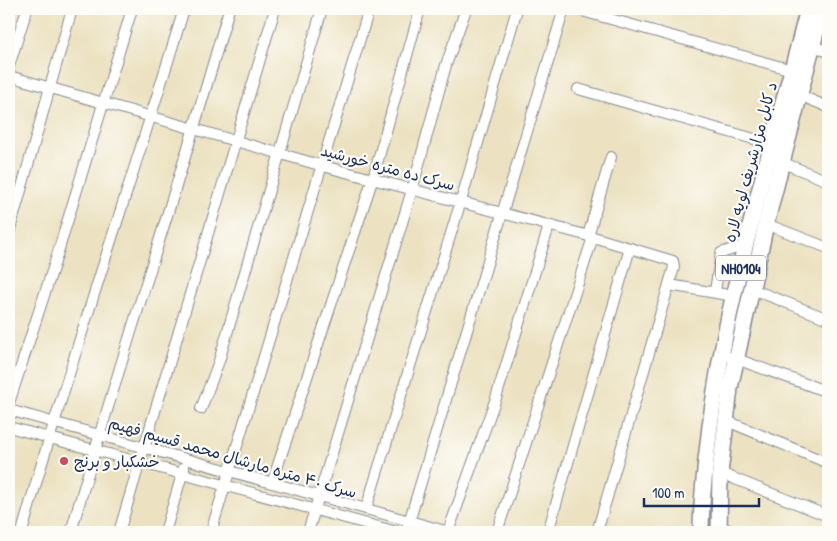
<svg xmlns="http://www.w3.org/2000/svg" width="837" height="541" viewBox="0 0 837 541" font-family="'Patrick Hand','Playpen Sans Arabic',sans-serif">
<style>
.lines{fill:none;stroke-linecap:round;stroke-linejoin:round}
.minor-casing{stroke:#848890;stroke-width:12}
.highway-casing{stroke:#848890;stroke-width:18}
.minor{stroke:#fff;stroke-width:10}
.highway{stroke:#fff;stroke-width:15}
.poi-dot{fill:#d1495b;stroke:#fdfcf7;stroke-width:2}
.labels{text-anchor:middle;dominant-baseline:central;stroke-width:4.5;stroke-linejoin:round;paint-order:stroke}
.shield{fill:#fdfcf7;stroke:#5f6c8c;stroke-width:1}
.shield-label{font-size:15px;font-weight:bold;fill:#1b2f5e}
.street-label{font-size:16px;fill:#1b2f5e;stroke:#fdfcf7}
.poi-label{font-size:16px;fill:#1b2f5e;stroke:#fdfcf7;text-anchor:start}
</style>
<rect width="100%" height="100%" fill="#fdfcf7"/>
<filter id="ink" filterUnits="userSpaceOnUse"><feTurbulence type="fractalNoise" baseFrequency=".02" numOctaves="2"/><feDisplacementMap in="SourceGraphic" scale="10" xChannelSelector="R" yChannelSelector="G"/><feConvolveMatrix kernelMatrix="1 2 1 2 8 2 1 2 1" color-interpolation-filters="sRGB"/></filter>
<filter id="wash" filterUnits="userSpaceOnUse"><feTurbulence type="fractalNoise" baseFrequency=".0096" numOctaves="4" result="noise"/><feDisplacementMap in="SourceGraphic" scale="20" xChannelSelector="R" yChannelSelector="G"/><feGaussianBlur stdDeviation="1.12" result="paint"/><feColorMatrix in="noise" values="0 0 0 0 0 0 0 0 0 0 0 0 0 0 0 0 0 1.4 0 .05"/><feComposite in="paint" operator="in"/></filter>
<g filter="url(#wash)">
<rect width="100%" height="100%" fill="#ece2c1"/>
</g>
<g filter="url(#ink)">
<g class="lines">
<g class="minor-casing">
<g id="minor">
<polyline points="575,9 792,70"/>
<polyline points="812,45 828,52"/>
<polyline points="9,66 27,9"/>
<polyline points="9,76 323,166 593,237 673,261 674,267 597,532"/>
<polyline points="578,89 772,144"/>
<polyline points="799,95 828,107"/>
<polyline points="781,162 828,181"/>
<polyline points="766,224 828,248"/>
<polyline points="9,233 72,9"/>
<polyline points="588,236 611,157"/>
<polyline points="669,285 734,296"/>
<polyline points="752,289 828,319"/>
<polyline points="715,291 721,253 746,245"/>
<polyline points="731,357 828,392"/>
<polyline points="9,403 55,262 132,9"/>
<polyline points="201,409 219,361 322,9"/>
<polyline points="9,410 449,532"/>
<polyline points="727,421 828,463"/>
<polyline points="9,427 397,532"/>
<polyline points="720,473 828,516"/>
<polyline points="272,483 373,178 420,9"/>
<polyline points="366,509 461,201 517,9"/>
<polyline points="719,526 735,532"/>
<path d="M22,532C71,357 131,184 184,9"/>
<path d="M71,532C121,357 179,184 229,9"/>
<polyline points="119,532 275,9"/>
<polyline points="165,532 184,468"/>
<polyline points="211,532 369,9"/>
<polyline points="308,532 412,190 446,65 466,9"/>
<polyline points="406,532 564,9"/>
<polyline points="448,532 496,398 549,226"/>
<polyline points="497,532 593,237"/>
<polyline points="548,532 630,248"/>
</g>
</g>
<g class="highway-casing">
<g id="highway">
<path d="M701,532C701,496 706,462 710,426C728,285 773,147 808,9"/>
<polyline points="719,532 720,473 730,388 766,224 822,9"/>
</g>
</g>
<use href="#minor" class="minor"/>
<use href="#highway" class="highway"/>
</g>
</g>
<circle class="poi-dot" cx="64" cy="461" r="5"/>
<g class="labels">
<rect class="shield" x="716" y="255.5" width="50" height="25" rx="4"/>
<g class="shield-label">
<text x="741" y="268">NH0104</text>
</g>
<g class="street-label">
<text transform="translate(750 162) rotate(-75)">د کابل مزارشریف لویه لاره</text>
<text transform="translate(388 167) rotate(15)">سرک ده متره خورشید</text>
<text transform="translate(233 457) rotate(16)">سرک ۴۰ متره مارشال محمد قسیم فهیم</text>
</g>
<g class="poi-label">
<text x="74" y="461">خشکبار و برنج</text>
</g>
</g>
<rect width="837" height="541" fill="none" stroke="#fdfcf7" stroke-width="30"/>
<path d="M644 498v8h115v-8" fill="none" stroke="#1b2f5e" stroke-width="2.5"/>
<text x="652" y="498" font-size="15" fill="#1b2f5e" stroke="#fdfcf7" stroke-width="4" paint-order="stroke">100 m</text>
</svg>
